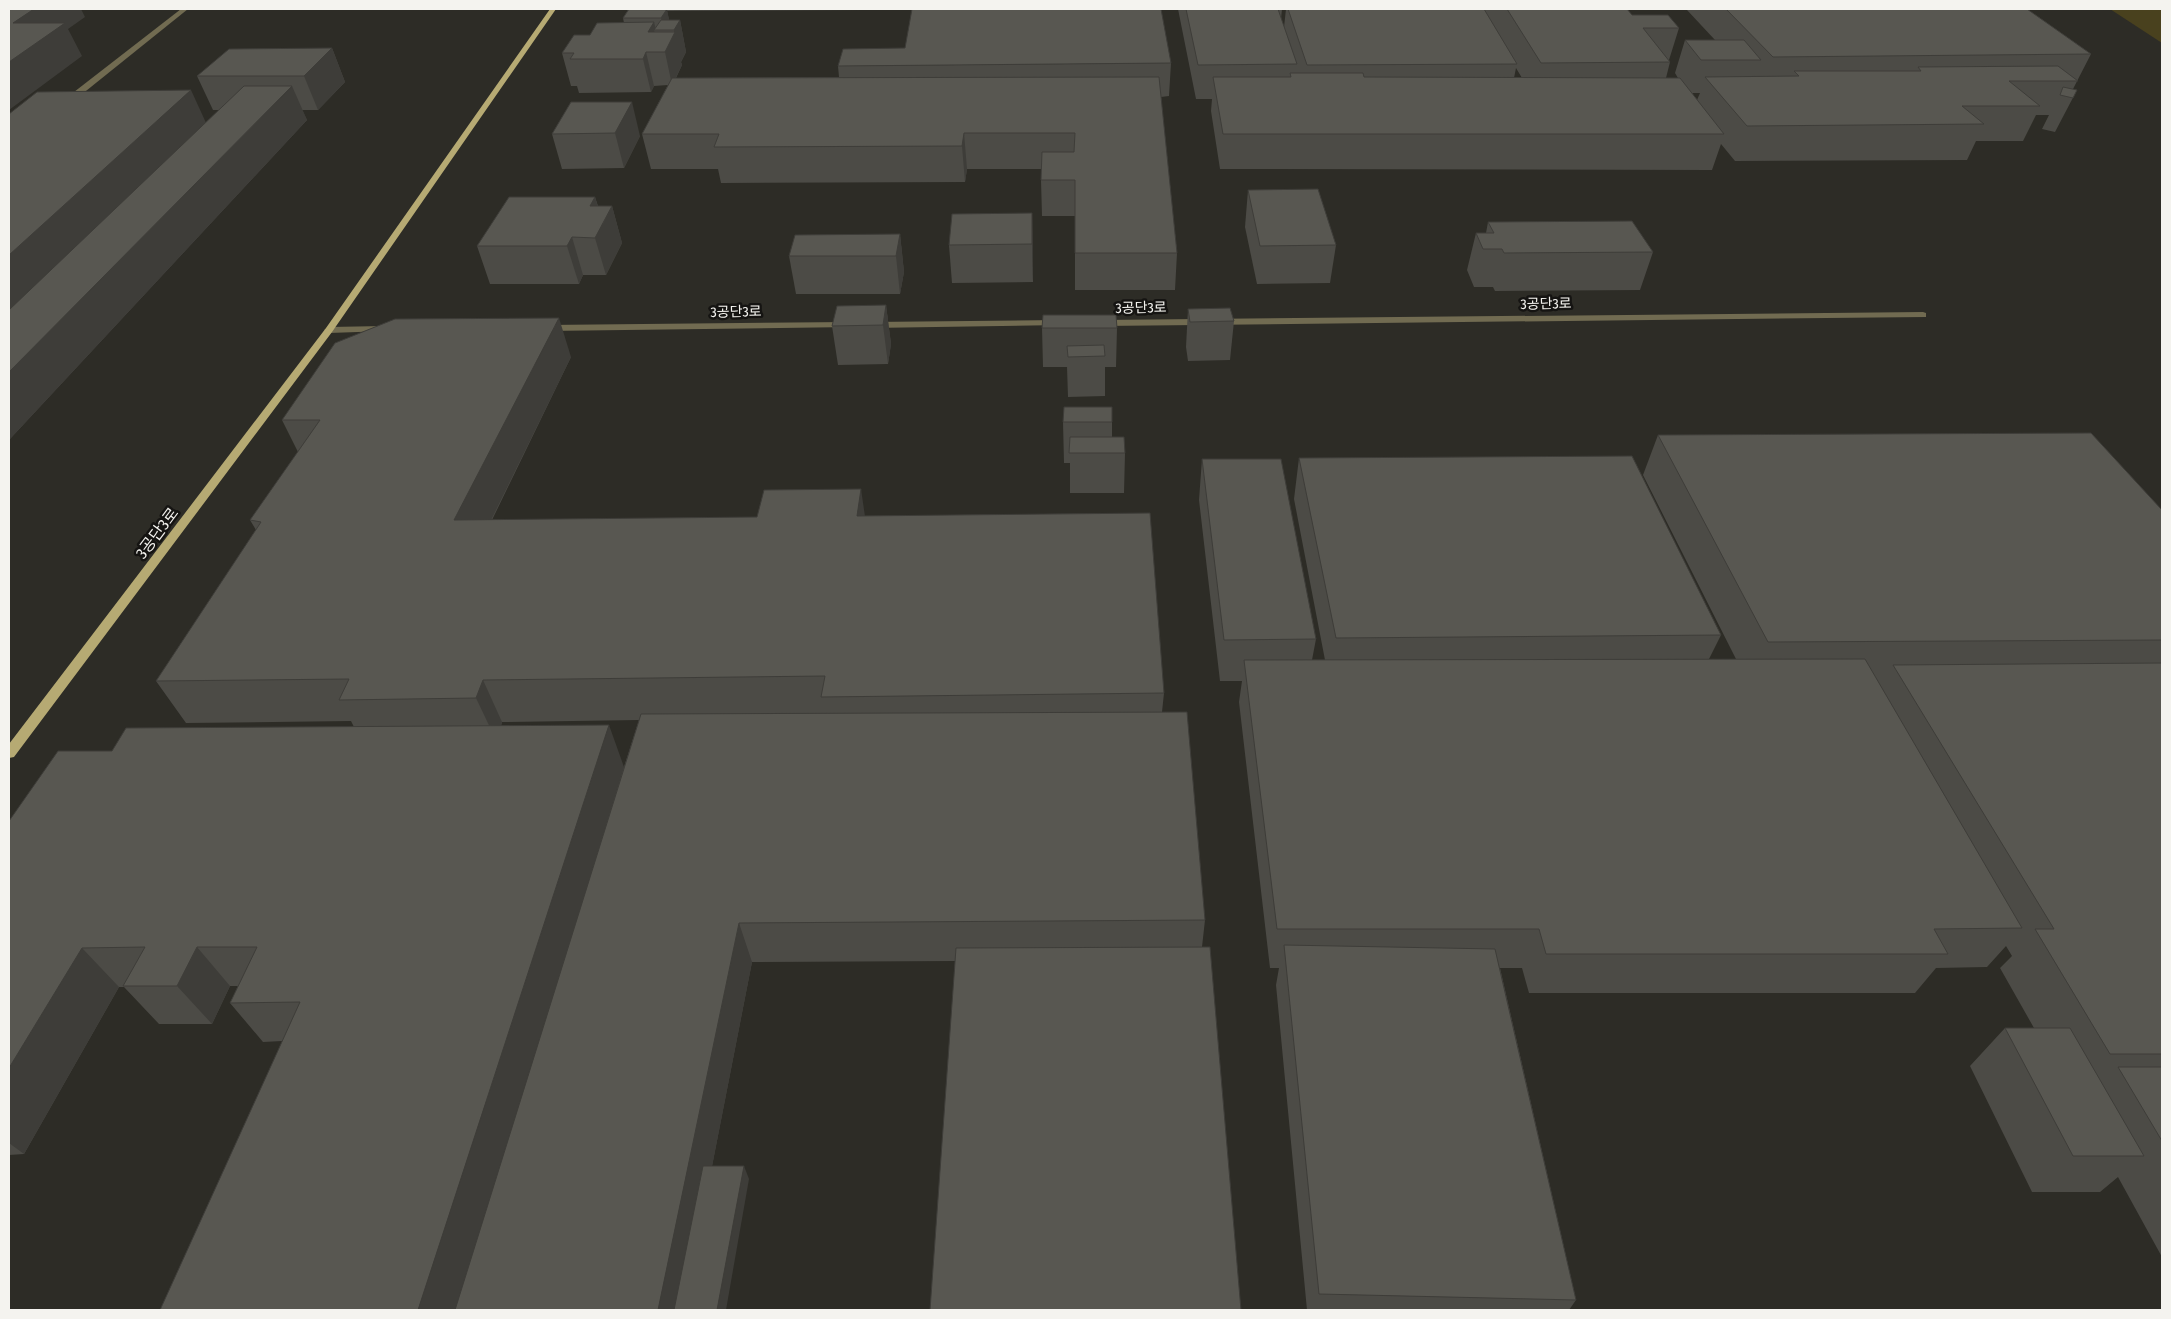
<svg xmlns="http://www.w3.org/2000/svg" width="2171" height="1319" viewBox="0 0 2171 1319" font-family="'Fira Sans Condensed','Noto Sans KR',sans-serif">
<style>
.green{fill:#49411e}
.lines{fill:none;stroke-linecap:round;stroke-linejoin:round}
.lane{fill:#716b51;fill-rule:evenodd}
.street{fill:#716b51;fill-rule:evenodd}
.primary{fill:#b6aa73;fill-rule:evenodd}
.wall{fill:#4c4b46;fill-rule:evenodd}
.shaded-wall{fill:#3e3d39}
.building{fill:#585751;stroke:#3e3d39}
.labels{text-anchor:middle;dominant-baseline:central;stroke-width:5;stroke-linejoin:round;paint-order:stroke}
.far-street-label{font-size:14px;fill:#f4f3ef;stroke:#151412}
.street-label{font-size:16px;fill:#f4f3ef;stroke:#151412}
</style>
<rect width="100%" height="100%" fill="#2d2c26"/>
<polygon class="green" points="2110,9 2162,9 2162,43"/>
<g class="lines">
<polygon class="lane" points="181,9 188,9 71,103 65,103 65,99"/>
<g class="street">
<polygon points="1923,312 1926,313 1926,317 1101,326 1096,323 1101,320"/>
<polygon points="1059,320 1062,321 1062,325 871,328 866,325 871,322"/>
<polygon points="849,322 854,325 852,327 546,331 541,328 546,325"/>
<polygon points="384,326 389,329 387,331 329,333 324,330 329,327"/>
</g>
<polygon class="primary" points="550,9 556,9 332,332 14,757 9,758 9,744 326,328"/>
</g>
<g class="wall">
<polygon points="626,9 867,9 866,10 667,11 669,20 680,20 686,52 681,62 682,65 676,78 839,77 838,66 1171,63 1169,96 1161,97 1177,253 1175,290 1075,290 1075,216 1042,216 1041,180 1041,169 967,169 965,182 721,183 718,169 651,169 642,134 668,85 654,86 651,92 579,93 577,86 571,86 562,53 590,35 624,23 623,18 628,10"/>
<path d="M1178,9H1282L1281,19L1284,27L1286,9H1627L1632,15L1679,28L1669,60L1670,62L1666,78H1678L1675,73L1685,40H1715L1687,10V9H2027L2091,54L2073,89L2077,90L2055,132L2042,129L2049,115H2036L2023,141H1976L1967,160L1735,161L1721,144L1712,170L1220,169L1211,111L1212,99H1196ZM1516,68L1522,78H1514ZM1692,93H1700L1697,100Z"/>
<polygon points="332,48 345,82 318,110 302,110 307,120 9,440 9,114 206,123 219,110 213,110 197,76"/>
<polygon points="571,102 640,136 624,168 562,169 552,134"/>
<polygon points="1248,190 1336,245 1330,283 1257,284 1245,227"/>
<polygon points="595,197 598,206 612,206 622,243 606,275 583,275 579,284 490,284 477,246"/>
<polygon points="1032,213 1033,282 952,283 949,245"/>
<polygon points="1488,222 1653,252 1640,290 1495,291 1493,287 1474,287 1467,270 1476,233 1486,233"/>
<polygon points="900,234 904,272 900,294 796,294 789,256"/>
<polygon points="886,305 891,344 888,364 838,365 832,326"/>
<polygon points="1188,309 1234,321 1230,360 1188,361 1186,347"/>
<polygon points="1042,328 1117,328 1116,367 1105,367 1105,396 1068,397 1067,367 1043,367"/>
<path d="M571,357L492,520L865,516L1164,693L1162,712L1205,920L1202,947L955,961L752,962L712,1166L749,1179L282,1041L263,1042L230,1003L238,986H230L212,1024H159L124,987H119L24,1154L9,1155V821L112,751L354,727L351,721L186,723L156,681L256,530L250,520L298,452L282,420ZM639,720L624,767L501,726L502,722Z"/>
<polygon points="1063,422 1112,422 1112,437 1125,453 1124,493 1070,493 1070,463 1064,463"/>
<polygon points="1658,435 2162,510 2162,1257 2118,1177 2100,1192 2032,1192 1970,1066 2005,1028 2034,1028 2000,968 2012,956 2006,946 1987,967 1936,968 1915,993 1529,993 1522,968 1500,968 1576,1300 1569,1310 1307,1310 1276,985 1279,968 1270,968 1239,702 1242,681 1220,681 1199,500 1202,459 1316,639 1312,660 1325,660 1294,499 1299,458 1721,635 1709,659 1736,659 1643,475"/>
</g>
<g class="shaded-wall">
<polygon points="34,9 81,9 85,17 68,29 82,56 9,110 9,62 13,23"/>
<polygon points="667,9 671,30 663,30 661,18"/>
<polygon points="680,20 686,52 681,62 682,65 672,85 665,52 674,33 674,30"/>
<polygon points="654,22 656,30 654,30 659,52 648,32"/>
<polygon points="332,48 345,82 318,110 304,76"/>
<polygon points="646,52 654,86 651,92 643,59"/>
<polygon points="292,86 307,120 9,440 9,372"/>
<polygon points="191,90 207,125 9,315 9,255"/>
<polygon points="632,102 640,136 624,168 615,133"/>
<polygon points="964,133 967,169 965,182 962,146"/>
<polygon points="595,197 603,224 612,206 622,243 606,275 595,238 590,206"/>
<polygon points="1032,213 1033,250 1033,282 1032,244"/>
<polygon points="900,234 904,272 900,294 896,256"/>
<polygon points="572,237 583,275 579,284 567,246"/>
<polygon points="886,305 891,344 888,364 883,325"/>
<polygon points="559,318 571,357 471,561 454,520"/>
<polygon points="861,489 867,530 857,516"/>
<polygon points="483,680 502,722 496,740 476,698"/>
<polygon points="609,725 624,767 457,1310 418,1310"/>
<polygon points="739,923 752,962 684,1310 658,1310"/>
<polygon points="197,947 230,986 212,1024 177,986"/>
<polygon points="82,948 119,987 24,1154 9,1143 9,1068"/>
<polygon points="744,1166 749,1179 726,1310 717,1310"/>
</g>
<g class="building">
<polygon points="9,9 34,9 13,23 65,23 9,62"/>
<polygon points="629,9 667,9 661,18 623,18"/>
<polygon points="912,9 1161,9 1171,63 838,66 843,49 905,48"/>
<polygon points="1186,9 1278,9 1297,64 1198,65"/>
<polygon points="1288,9 1484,9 1517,64 1307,65"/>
<polygon points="1507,9 1627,9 1632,15 1668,15 1679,28 1643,28 1670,62 1541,63"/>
<polygon points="1726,9 2027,9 2091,54 1773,57"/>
<polygon points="661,20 680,20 674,30 654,30"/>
<polygon points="654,22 648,32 675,32 665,52 646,52 643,59 570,59 574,53 562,53 574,35 590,35 597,23"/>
<polygon points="1685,40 1744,40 1761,60 1701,60"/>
<polygon points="332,48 304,76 197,76 229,49"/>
<polygon points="2058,66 2078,81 2009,81 2040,106 1962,106 1984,124 1747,126 1705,77 1799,76 1794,71 1921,71 1918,67"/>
<polygon points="1290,73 1363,73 1364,77 1680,78 1724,134 1223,134 1213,77 1291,77"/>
<polygon points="1159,77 1177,253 1075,253 1075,180 1041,180 1042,152 1074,152 1075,133 964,133 962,146 714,147 719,134 642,134 672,78"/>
<polygon points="244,86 292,86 9,372 9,310"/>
<polygon points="2063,87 2077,90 2073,98 2060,95"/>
<polygon points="191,90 9,255 9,114 37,92"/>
<polygon points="571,102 632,102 615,133 552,134"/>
<polygon points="1318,189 1336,245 1260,246 1248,190"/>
<polygon points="509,197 595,197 590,206 612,206 595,238 572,237 567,246 477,246"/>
<polygon points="1032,213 1032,244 949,245 952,214"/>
<polygon points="1632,221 1653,252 1504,253 1502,249 1483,249 1476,233 1494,233 1488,222"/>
<polygon points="900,234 896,256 789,256 795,235"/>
<polygon points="886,305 883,325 832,326 837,306"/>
<polygon points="1230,308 1234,321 1190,322 1188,309"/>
<polygon points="1043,315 1116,315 1117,328 1042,328"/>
<polygon points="559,318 454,520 757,517 764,490 861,489 857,516 1150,513 1164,693 821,697 825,676 483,680 476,698 339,700 349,679 156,681 261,522 250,520 320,420 282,420 335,343 395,319"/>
<polygon points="1104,345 1105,356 1068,357 1067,346"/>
<polygon points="1064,407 1112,407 1112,422 1063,422"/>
<polygon points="2091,433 2162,510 2162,640 1768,642 1658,435"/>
<polygon points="1070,437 1124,437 1125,453 1069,453"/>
<polygon points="1632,456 1721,635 1336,638 1299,458"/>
<polygon points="1202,459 1281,459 1316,639 1224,640"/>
<polygon points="1865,659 2022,928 1934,929 1948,954 1546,954 1539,929 1277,929 1244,660"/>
<polygon points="2162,663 2162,1054 2110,1054 2035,929 2054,929 1893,665"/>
<polygon points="1187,712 1205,920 739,923 658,1310 455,1310 641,714"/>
<polygon points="609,725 418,1310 160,1310 300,1002 230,1003 257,947 197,947 177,986 123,986 145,947 82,948 9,1068 9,821 58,751 112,751 126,728"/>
<polygon points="1284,945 1495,949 1576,1300 1319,1294"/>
<polygon points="1210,947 1241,1310 930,1310 956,948"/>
<polygon points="2005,1028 2070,1028 2144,1156 2073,1156"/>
<polygon points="2118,1067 2162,1067 2162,1141"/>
<polygon points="703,1166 744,1166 717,1310 674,1310"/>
</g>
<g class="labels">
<g class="far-street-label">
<text transform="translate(1546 304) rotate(-1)">3공단3로</text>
<text transform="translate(1141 308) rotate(-1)">3공단3로</text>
<text transform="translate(736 312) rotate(-1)">3공단3로</text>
</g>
<g class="street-label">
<text transform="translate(157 533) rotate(-53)">3공단3로</text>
</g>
</g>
<rect width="2171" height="1319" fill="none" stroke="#f4f3ef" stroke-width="20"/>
</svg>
